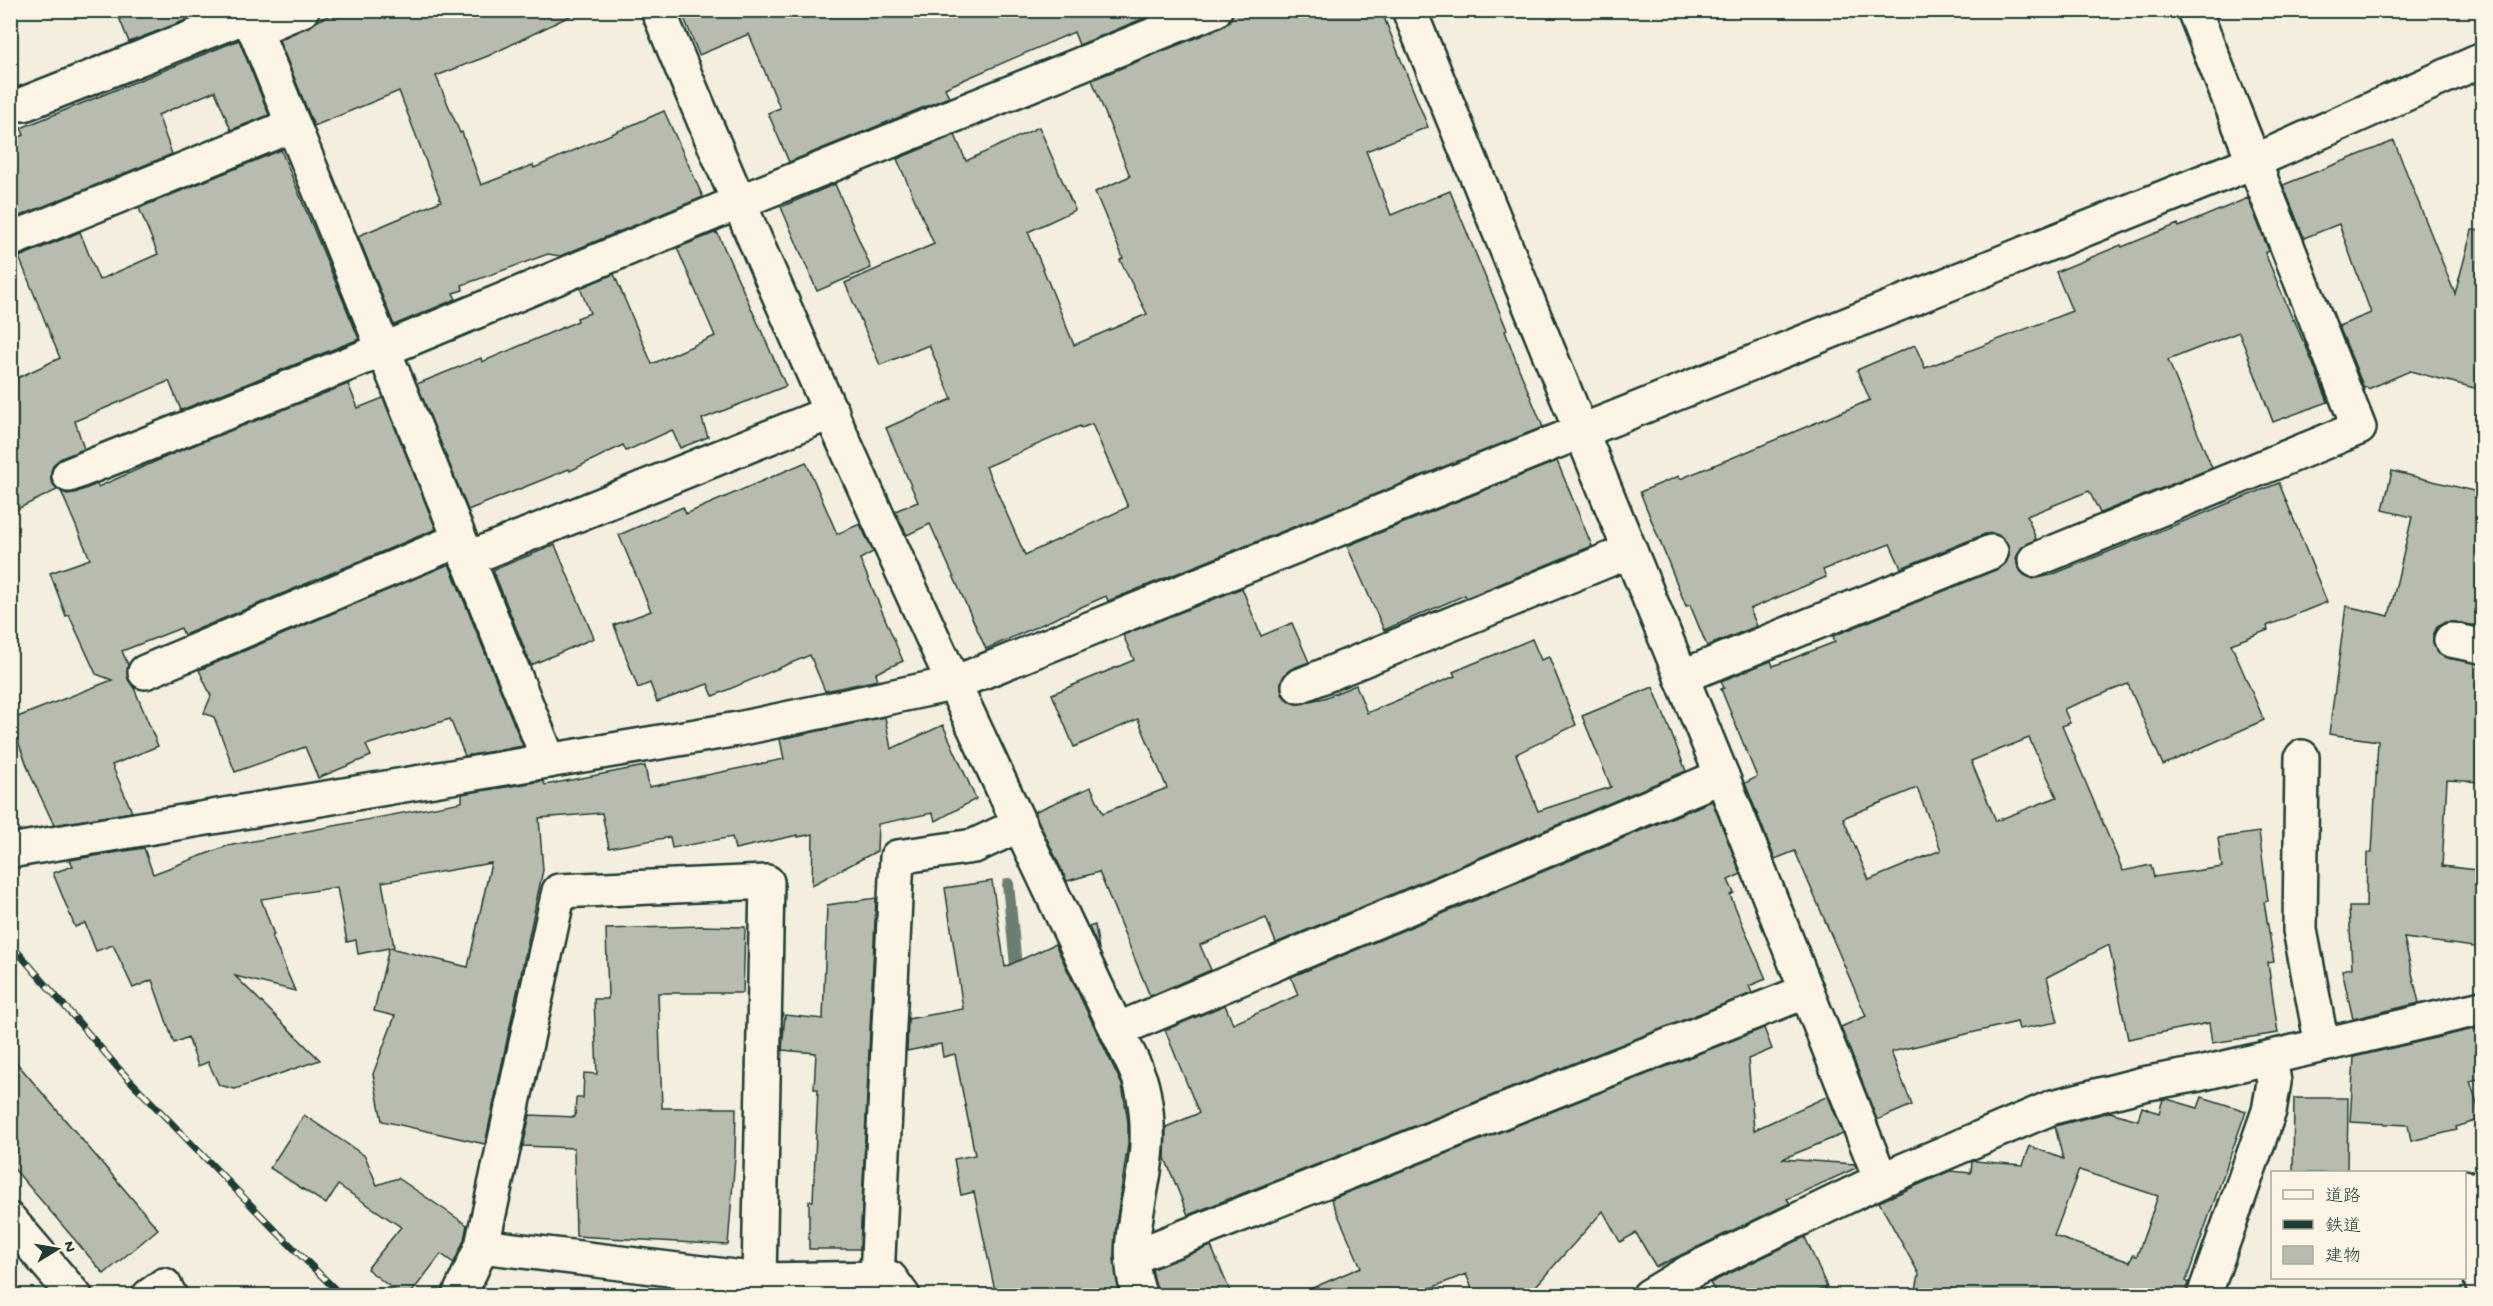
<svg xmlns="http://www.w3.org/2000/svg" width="2493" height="1306" viewBox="0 0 2493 1306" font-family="'Gochi Hand','Klee One',sans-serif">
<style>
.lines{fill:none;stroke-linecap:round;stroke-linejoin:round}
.stream{stroke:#6c7d72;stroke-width:12}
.building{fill:#b8bcae;stroke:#1f3d34;stroke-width:1.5;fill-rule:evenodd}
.minor-casing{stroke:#1f3d34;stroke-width:38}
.minor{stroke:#fcf5e5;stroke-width:33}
.rail-casing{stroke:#1f3d34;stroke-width:7}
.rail{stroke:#fcf5e5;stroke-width:4.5;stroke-dasharray:14;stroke-linecap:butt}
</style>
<rect width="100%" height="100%" fill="#f3eede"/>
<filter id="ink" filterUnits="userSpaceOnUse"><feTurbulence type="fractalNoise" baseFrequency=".0167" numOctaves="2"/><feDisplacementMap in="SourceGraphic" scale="12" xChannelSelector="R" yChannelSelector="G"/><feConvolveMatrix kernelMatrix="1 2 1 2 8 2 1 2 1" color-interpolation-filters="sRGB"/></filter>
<g filter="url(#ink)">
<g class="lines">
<polyline class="stream" points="1008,884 1017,976"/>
</g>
<g class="building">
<polygon points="116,10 201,10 202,14 129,42"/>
<polygon points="340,10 582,10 488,56 436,76 460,133 462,132 481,185 533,165 534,168 664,111 703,197 560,256 548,254 462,285 463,290 453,293 456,299 394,325 358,236 441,201 399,91 314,126 279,40"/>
<polygon points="681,10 1164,10 1079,45 1074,32 945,88 949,97 789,162 768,113 780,108 749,34 699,55"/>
<path d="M1233,10H1381L1428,127L1366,151L1391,215L1450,191L1507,330L1505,331L1519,369L1543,427L1108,601L1106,596L986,649L930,524L907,535L895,511L918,502L886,428L952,399L929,345L880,365L845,283L934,244L897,159L955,135L966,161L1039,127L1075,210L1028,232L1074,345L1147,314L1120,260L1123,258L1095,192L1130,176L1092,80L1222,27L1230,21ZM1092,424L1128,507L1025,555L986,467L1080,426L1081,428Z"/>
<polygon points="239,40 269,115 231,130 215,91 158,115 172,154 10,220 10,141 24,135 21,128"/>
<polygon points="2394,141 2455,294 2472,230 2482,231 2482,390 2410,371 2368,389 2367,387 2364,388 2339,326 2371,313 2339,224 2304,238 2283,185"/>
<polygon points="281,150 359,339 181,410 169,381 75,421 84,449 62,458 54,464 51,472 51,481 57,490 11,512 11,381 60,358 19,257 80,232 99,280 158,254 139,208"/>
<polygon points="835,184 871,268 817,291 781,207"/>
<path d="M2248,198L2269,251L2265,253L2293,320L2294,319L2303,341H2304L2328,402L2273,422L2239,332L2168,360L2212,468L2100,513L2089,491L2027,516L2036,539L2021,548L2016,558L2018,568L2024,575L2033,579L2051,575L2279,483L2327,602L2267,626L2268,630L2231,644L2264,720L2163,765L2128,684L2064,709L2070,723L2062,726L2123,871L2151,865L2154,877L2222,867L2218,838L2259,832L2268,901L2264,902L2274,962L2268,963L2278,1033L2212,1043L2209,1023L2128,1039L2109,945L2047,977L2058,1022L2019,1029L2017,1022L1891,1052L1912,1105L1877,1120L1841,1027L1866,1016L1795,851L1775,859L1745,783L1757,777L1721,689L1724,688L1721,681L1771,661L1773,666L1835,642L1833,636L1998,569L2006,563L2009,555V546L2002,537L1993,533L1985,534L1901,568L1890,544L1823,570L1826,577L1750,609L1757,626L1707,646L1690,605L1686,606L1640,492L1679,476L1680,479L1739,455L1870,400L1857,370L1915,345L1925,368L2072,311L2056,272L2121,245L2122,247L2178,224L2179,227ZM2029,738L2057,797L1996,821L1971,761ZM1917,788L1941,850L1869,880L1843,818Z"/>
<polygon points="717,232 786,386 702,419 708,437 680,448 672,430 626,451 623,445 570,471 569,469 468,510 417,384 481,358 482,362 578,321 577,318 590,313 580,288 614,274 652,364 715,336 677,248"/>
<polygon points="348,384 358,408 383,398 436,529 184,635 181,628 122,651 128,665 128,679 133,687 139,689 134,688 158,746 112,765 132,812 54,825 31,776 10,720 112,680 96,674 69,615 66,616 50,573 90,559 61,491 67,494 75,493 97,484 98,487 177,452"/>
<polygon points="1557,461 1592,546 1466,598 1465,595 1384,630 1347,546"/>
<polygon points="806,462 837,534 860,524 873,552 860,559 903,661 876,673 878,680 825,691 810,655 713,696 708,684 657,702 650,683 638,688 614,625 651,611 619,535 683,507 686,514"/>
<polygon points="2392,471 2482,493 2482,627 2455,622 2445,622 2437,627 2433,637 2434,647 2439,654 2447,658 2482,664 2482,782 2447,780 2442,866 2477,870 2476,878 2482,879 2482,948 2404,938 2419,1003 2353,1019 2342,970 2352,968 2349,907 2366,907 2367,853 2372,853 2378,741 2329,734 2346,606 2389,616 2412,517 2383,510"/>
<polygon points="555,545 594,638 531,665 493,570"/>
<polygon points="449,564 523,746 465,756 450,719 366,745 371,756 318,778 305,747 235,772 214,717 204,713 211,696 199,670"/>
<polygon points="1242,588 1261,636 1292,623 1309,662 1291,669 1285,674 1281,683 1282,694 1288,701 1296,704 1324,698 1356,685 1367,713 1455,676 1453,672 1532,639 1541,660 1549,657 1576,725 1516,754 1538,811 1611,787 1582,716 1653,687 1686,771 1276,943 1266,918 1200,945 1211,970 1150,996 1099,872 1067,881 1034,812 1091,787 1103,813 1167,788 1138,719 1074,747 1052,694 1134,660 1123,635"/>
<path d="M885,717L891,749L943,725L976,799L936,821L932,813L878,824L877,851L812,885L813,834L798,837V835L735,849L732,837L672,848L670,837L609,848L602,813L539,818L543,870L485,1144L382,1121L373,1074L395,1016L374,1011L389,948L358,954L356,940L347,942L337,887L261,899L274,935L272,936L295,991L235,976L320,1060L235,1089L219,1085L208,1062L198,1066L188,1037L174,1043L152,980L133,988L113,945L96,951L85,923L75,927L53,873L73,866L70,860L144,848L153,874L227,846L462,802V794L543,781L545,785L645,766L649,787L784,759L780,739ZM491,863L468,967L390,948L394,947L382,882Z"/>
<polygon points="1712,801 1741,874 1728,880 1734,893 1730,895 1766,979 1749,986 1752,993 1188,1215 1165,1158 1166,1127 1199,1113 1165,1030 1225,1005 1233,1024 1298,995 1291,977"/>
<polygon points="992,881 1005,967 1055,944 1122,1085 1128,1122 1128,1144 1117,1218 1114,1258 1120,1296 996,1296 974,1192 961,1195 954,1159 975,1155 955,1054 943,1057 941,1044 907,1051 908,1019 963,1009 945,888"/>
<polygon points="876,898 860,1249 809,1249 809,1201 813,1201 818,1089 814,1089 816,1053 782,1050 785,1015 823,1019 827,905"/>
<polygon points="1095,925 1099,949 1089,927"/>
<polygon points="702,926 745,927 743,993 658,993 662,1108 736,1108 735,1157 728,1245 576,1236 574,1148 523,1146 530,1115 575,1117 576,1098 583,1098 584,1073 597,1074 594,999 608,999 606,929"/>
<polygon points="2482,1027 2482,1078 2470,1081 2482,1119 2456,1127 2457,1130 2411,1141 2408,1125 2350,1122 2354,1057"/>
<polygon points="1764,1028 1772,1049 1748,1059 1754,1130 1828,1096 1843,1134 1782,1159 1855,1164 1856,1168 1787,1199 1790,1203 1656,1267 1636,1233 1620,1242 1603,1211 1527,1296 1475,1296 1466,1274 1411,1296 1294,1296 1361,1267 1331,1199"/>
<polygon points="10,1055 158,1229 104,1274 10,1164"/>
<path d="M2202,1097L2246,1111L2186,1281L2189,1283L2186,1296H1915L1919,1274L1879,1202L1950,1171L1971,1173L1972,1162L1974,1161L2023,1165L2030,1146L2063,1159L2055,1126L2059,1125L2110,1112L2138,1120L2142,1107L2159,1113L2163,1099H2167L2198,1108ZM2079,1170L2158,1196L2137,1256L2133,1255L2130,1262L2054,1236Z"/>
<polygon points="2294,1098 2348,1098 2347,1173 2293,1173"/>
<polygon points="304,1115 365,1156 377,1185 398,1178 467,1225 464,1240 454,1263 441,1254 409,1296 402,1296 367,1269 401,1227 338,1185 326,1204 270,1168"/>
<polygon points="1805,1237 1827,1287 1807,1296 1718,1296 1710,1283"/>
<polygon points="1211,1246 1232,1296 1158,1296 1152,1269"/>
</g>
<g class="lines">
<g class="minor-casing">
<g id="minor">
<polyline points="247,10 549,761"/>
<path d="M658,10C800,355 956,693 1117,1030L1722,776"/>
<polyline points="1409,10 1722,776 1881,1180"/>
<polyline points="254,30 302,10"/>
<polyline points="24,104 249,15"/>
<polyline points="10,240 293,125"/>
<polyline points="69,475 383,350 737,203 1215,10"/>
<polyline points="467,559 832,412"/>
<polyline points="2035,560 2359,428 2194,10"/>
<polyline points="2451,640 2482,646"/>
<polyline points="145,672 459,540"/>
<polyline points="1681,677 1991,552"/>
<polyline points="1299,686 1630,551"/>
<polyline points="2302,757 2300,930 2322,1045"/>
<polyline points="10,851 738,729 952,684 2255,161 2482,60"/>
<path d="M1117,1030C1124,1046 1134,1063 1140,1080C1146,1099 1148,1125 1147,1145C1145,1194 1120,1247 1140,1296"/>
<polyline points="2464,1187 2482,1283"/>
<polyline points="10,1220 75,1296"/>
<polyline points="482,1246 759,1280 890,1278 903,1296"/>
<polyline points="1133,1257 1807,991"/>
<polyline points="877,1278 897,857 974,846 1019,825"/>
<polyline points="149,1296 164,1285 170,1296"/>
<polyline points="459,1296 482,1246 559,891 767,882 759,1280"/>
<polyline points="1649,1296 1689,1272 1881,1180 2053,1107 2143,1084 2199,1074 2482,1008"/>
<polyline points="2204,1296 2269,1111 2274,1082 2270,1058"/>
</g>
</g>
<use href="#minor" class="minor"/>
<g class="rail-casing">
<polyline id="rail" points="10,943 119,1069 278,1233 342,1296"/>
</g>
<use href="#rail" class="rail"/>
</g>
</g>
<rect width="2493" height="1306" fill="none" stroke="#fcf5e5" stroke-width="36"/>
<rect x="18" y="18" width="2457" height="1270" fill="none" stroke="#1f3d34" stroke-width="2" filter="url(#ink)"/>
<rect x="2271" y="1171" width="195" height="108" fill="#fcf5e5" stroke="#a4ab9e" stroke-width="1.5"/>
<rect x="2283" y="1190" width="30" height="9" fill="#fcf5e5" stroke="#a4ab9e" stroke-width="1.5"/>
<text x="2325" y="1201" font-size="18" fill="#1f3d34">道路</text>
<rect x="2283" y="1220" width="30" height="9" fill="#1f3d34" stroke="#a4ab9e" stroke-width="1.5"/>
<text x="2325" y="1231" font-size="18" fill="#1f3d34">鉄道</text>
<rect x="2283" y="1246" width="30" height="18" fill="#b8bcae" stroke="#a4ab9e" stroke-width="1.5"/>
<text x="2325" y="1261" font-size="18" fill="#1f3d34">建物</text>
<g transform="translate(57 1249) rotate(79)" stroke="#fcf5e5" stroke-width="4.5" paint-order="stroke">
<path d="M0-4.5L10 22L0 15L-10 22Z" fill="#1f3d34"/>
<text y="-9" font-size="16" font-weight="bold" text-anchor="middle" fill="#1f3d34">N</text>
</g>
</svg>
